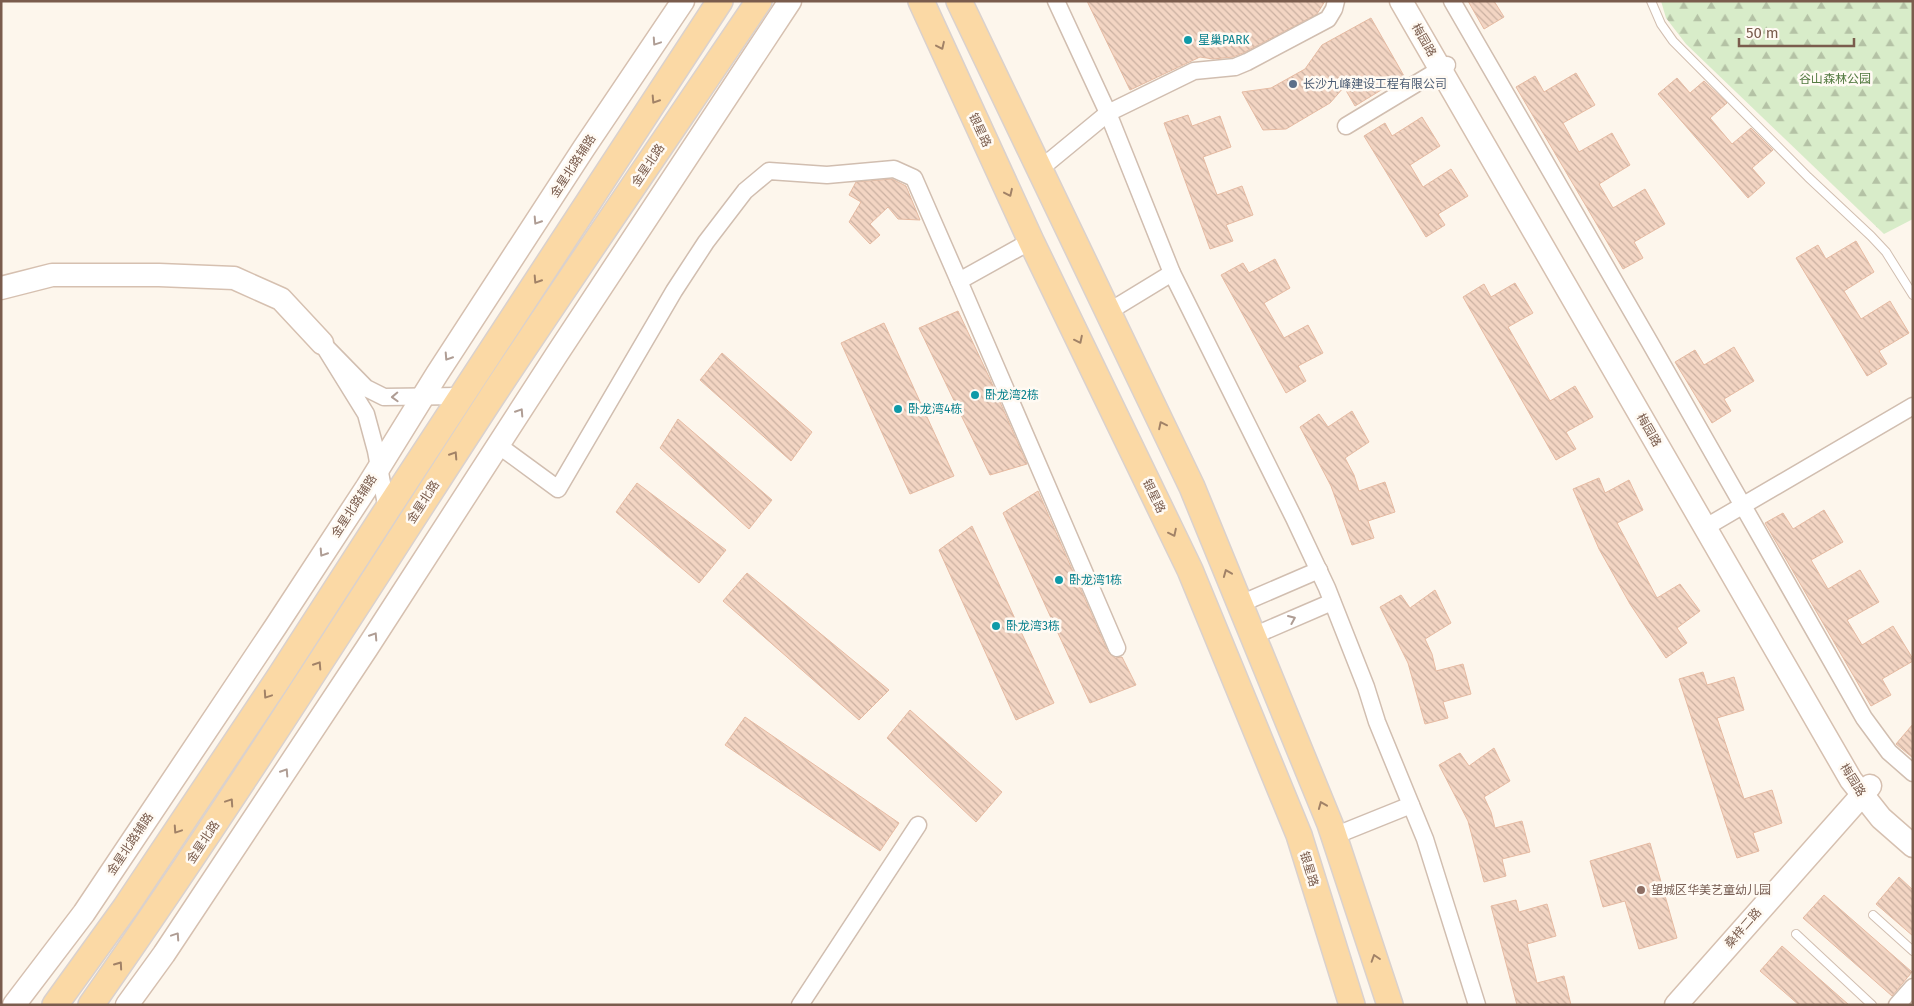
<svg xmlns="http://www.w3.org/2000/svg" width="1914" height="1006" viewBox="0 0 1914 1006" font-family="'Fira Sans','Noto Sans SC',sans-serif">
<style>
.forest{fill:url(#forest-firs)}
.building{fill:url(#building-back-hatch);stroke:#e6bba3}
.lines{fill:none;stroke-linecap:round;stroke-linejoin:round}
.lane-casing{stroke:#d1beb0;stroke-width:10}
.street-casing{stroke:#d1beb0;stroke-width:19}
.secondary-casing{stroke:#d6c0b0;stroke-width:25}
.primary-casing{stroke:#dad1cd;stroke-width:28}
.lane{stroke:#fff;stroke-width:8}
.street{stroke:#fff;stroke-width:16}
.secondary{stroke:#fff;stroke-width:22}
.primary{stroke:#fbd9a5;stroke-width:25}
.oneway{stroke:#af9d94}
.oneway2{stroke:#a18267}
.culture-dot{fill:#0f9aa8;stroke:#fffaf3;stroke-width:2}
.service-dot{fill:#5c6f8a;stroke:#fffaf3;stroke-width:2}
.education-dot{fill:#8d6e63;stroke:#fffaf3;stroke-width:2}
.labels{text-anchor:middle;dominant-baseline:central;stroke-width:5;stroke-linejoin:round;paint-order:stroke}
.culture-label{font-size:12px;fill:#0d838f;stroke:#fffaf3;text-anchor:start}
.street-label{font-size:12px;fill:#7a5c4d;stroke:#fffaf3}
.park-label{font-size:12px;fill:#537a41;stroke:#fffaf3}
.service-label{font-size:12px;fill:#4e5e75;stroke:#fffaf3;text-anchor:start}
.education-label{font-size:12px;fill:#785e54;stroke:#fffaf3;text-anchor:start}
</style>
<defs>
<pattern id="forest-firs" width="22" height="20" patternUnits="userSpaceOnUse" patternTransform="scale(1.25)"><rect width="22" height="20" fill="#d8ecc9"/><path d="M5 1l3.5 6h-7zM16 11l3.5 6h-7z" fill="#b4c2a5"/></pattern>
<pattern id="building-back-hatch" width="6" height="6" patternUnits="userSpaceOnUse" patternTransform="scale(1.25)"><rect width="6" height="6" fill="#f3d5c3"/><path d="M-1 5l2 2M0 0l6 6M5-1l2 2" fill="none" stroke="#cab0a1"/></pattern>
</defs>
<rect width="100%" height="100%" fill="#fdf6ec"/>
<polygon class="forest" points="1661,1 1913,1 1913,219 1884,234 1686,44 1666,18"/>
<g class="building">
<polygon points="1087,1 1325,1 1317,14 1243,53 1233,57 1213,59 1200,57 1130,90"/>
<polygon points="1468,1 1494,1 1504,17 1484,29"/>
<polygon points="1371,18 1404,76 1355,106 1344,87 1330,103 1286,129 1263,130 1242,92 1271,88 1305,69 1322,45"/>
<polygon points="1576,73 1595,105 1563,123 1579,152 1612,133 1630,165 1599,184 1613,208 1645,189 1665,224 1634,242 1643,258 1623,269 1516,87 1535,76 1544,92"/>
<polygon points="1677,78 1690,93 1704,81 1727,103 1710,118 1732,144 1751,128 1773,150 1752,168 1765,183 1748,198 1658,94"/>
<polygon points="1188,115 1192,126 1220,116 1231,147 1203,157 1217,195 1242,186 1253,215 1226,225 1233,241 1210,249 1164,123"/>
<polygon points="1422,117 1440,146 1410,165 1423,187 1451,169 1468,196 1438,214 1445,225 1426,237 1364,136 1385,123 1392,136"/>
<polygon points="892,179 906,186 920,220 898,219 888,207 870,224 880,235 870,244 849,222 861,202 849,195 856,182"/>
<polygon points="1856,241 1874,272 1844,291 1861,319 1890,301 1909,333 1879,351 1887,364 1867,376 1796,258 1818,245 1826,259"/>
<polygon points="1275,259 1290,288 1264,303 1284,338 1308,325 1323,353 1298,366 1306,381 1286,393 1221,275 1243,263 1249,273"/>
<polygon points="1515,283 1533,313 1508,327 1550,401 1575,386 1593,417 1566,432 1576,449 1556,460 1463,297 1484,284 1491,297"/>
<polygon points="958,311 990,379 1027,464 990,475 919,328"/>
<polygon points="884,323 954,476 910,494 841,343"/>
<polygon points="1734,347 1754,381 1724,399 1731,411 1712,423 1675,362 1695,350 1704,365"/>
<polygon points="722,353 812,432 791,461 700,380"/>
<polygon points="1352,411 1369,442 1345,458 1354,475 1359,491 1385,482 1395,512 1368,521 1374,538 1352,545 1331,486 1300,427 1319,414 1328,427"/>
<polygon points="678,419 772,500 749,529 660,448"/>
<polygon points="1599,478 1605,493 1629,480 1643,510 1617,523 1657,598 1680,584 1700,611 1677,628 1687,643 1666,658 1630,604 1599,549 1573,489"/>
<polygon points="637,483 726,550 699,583 616,512"/>
<polygon points="1038,491 1108,652 1115,658 1122,657 1136,685 1090,703 1003,513"/>
<polygon points="1824,510 1843,542 1811,560 1828,589 1860,570 1879,602 1847,620 1862,645 1893,626 1913,659 1913,661 1882,679 1891,695 1871,706 1765,523 1783,513 1793,529"/>
<polygon points="972,526 1054,703 1016,720 939,550"/>
<polygon points="747,573 889,690 859,720 723,601"/>
<polygon points="1435,590 1451,623 1425,639 1432,654 1436,671 1463,664 1471,694 1443,702 1448,718 1425,724 1408,663 1380,607 1401,595 1410,608"/>
<polygon points="1703,672 1707,685 1734,677 1744,710 1717,718 1744,799 1772,790 1782,823 1753,833 1759,851 1737,858 1679,679"/>
<polygon points="910,710 1002,792 976,822 887,738"/>
<polygon points="745,717 899,823 880,851 725,745"/>
<polygon points="1913,724 1913,758 1896,744"/>
<polygon points="1494,748 1510,781 1484,797 1491,812 1495,828 1522,821 1530,852 1502,859 1506,876 1484,882 1468,821 1439,765 1460,753 1469,766"/>
<polygon points="1650,843 1677,938 1639,949 1625,901 1603,907 1590,861"/>
<polygon points="1899,877 1913,890 1913,936 1876,904"/>
<polygon points="1824,895 1912,972 1892,996 1803,918"/>
<polygon points="1516,900 1519,912 1547,904 1556,936 1527,944 1537,983 1564,976 1571,1005 1517,1005 1491,906"/>
<polygon points="1782,946 1849,1005 1799,1005 1760,971"/>
</g>
<g class="lines">
<g class="lane-casing">
<g id="lane">
<polyline points="1651,1 1661,24 1673,41 1808,177 1871,236 1886,252 1913,295"/>
<polyline points="1873,915 1913,951"/>
<polyline points="1796,934 1872,1005"/>
</g>
</g>
<g class="street-casing">
<g id="street">
<polyline points="1056,1 1108,113 1172,273 1294,518 1327,588 1366,687 1377,722 1425,839 1477,1005"/>
<polyline points="1452,1 1649,341 1864,718 1889,752 1913,773"/>
<polyline points="1346,126 1447,65"/>
<polyline points="1040,169 1108,113 1194,71 1235,67 1247,62 1328,19 1334,9 1336,1"/>
<polyline points="959,281 1117,648"/>
<polyline points="1108,312 1172,273"/>
<polyline points="498,445 558,489 674,291 706,242 745,191 769,171 827,175 894,169 914,178 959,281 1031,241"/>
<polyline points="387,510 376,451 366,414 322,343 366,388 384,397 461,396"/>
<polyline points="1706,527 1913,406"/>
<polyline points="1240,604 1319,570"/>
<polyline points="1253,636 1332,602"/>
<polyline points="1334,836 1411,805"/>
<polyline points="800,1005 918,825"/>
<polyline points="1897,1005 1913,987"/>
</g>
</g>
<g class="secondary-casing">
<g id="secondary">
<polyline points="1401,1 1851,780 1881,818 1913,846"/>
<polyline points="1,288 52,275 159,275 234,278 281,299 322,343"/>
<polyline points="14,1005 84,913 276,626 367,487 437,374 584,148 683,1"/>
<polyline points="127,1005 164,954 367,648 557,354 790,1"/>
<polyline points="1676,1005 1870,786"/>
</g>
</g>
<g class="primary-casing">
<g id="primary">
<polyline points="921,1 1031,241 1190,570 1299,835 1352,1005"/>
<polyline points="959,1 1192,487 1330,824 1390,1005"/>
<polyline points="55,1005 125,908 280,676 387,510 720,1"/>
<path d="M91,1005C230,807 359,601 491,398C579,265 669,134 759,1"/>
</g>
</g>
<use href="#lane" class="lane"/>
<use href="#street" class="street"/>
<use href="#secondary" class="secondary"/>
<use href="#primary" class="primary"/>
</g>
<defs><path id="oneway-chevron" d="M-2-3.5L2.5 0L-2 3.5" fill="none" stroke-width="1.6" stroke-linecap="round" stroke-linejoin="round" transform="scale(1.25)"/></defs>
<g class="oneway">
<use href="#oneway-chevron" transform="translate(656 42) rotate(124)"/>
<use href="#oneway-chevron" transform="translate(537 221) rotate(123)"/>
<use href="#oneway-chevron" transform="translate(448 357) rotate(123)"/>
<use href="#oneway-chevron" transform="translate(395 397) rotate(178)"/>
<use href="#oneway-chevron" transform="translate(520 412) rotate(-57)"/>
<use href="#oneway-chevron" transform="translate(323 553) rotate(123)"/>
<use href="#oneway-chevron" transform="translate(1292 619) rotate(-23)"/>
<use href="#oneway-chevron" transform="translate(374 636) rotate(-57)"/>
<use href="#oneway-chevron" transform="translate(285 772) rotate(-57)"/>
<use href="#oneway-chevron" transform="translate(176 936) rotate(-56)"/>
</g>
<g class="oneway2">
<use href="#oneway-chevron" transform="translate(941 46) rotate(65)"/>
<use href="#oneway-chevron" transform="translate(655 100) rotate(123)"/>
<use href="#oneway-chevron" transform="translate(1009 193) rotate(65)"/>
<use href="#oneway-chevron" transform="translate(537 280) rotate(123)"/>
<use href="#oneway-chevron" transform="translate(1079 340) rotate(64)"/>
<use href="#oneway-chevron" transform="translate(1162 425) rotate(-116)"/>
<use href="#oneway-chevron" transform="translate(454 455) rotate(-57)"/>
<use href="#oneway-chevron" transform="translate(1173 533) rotate(64)"/>
<use href="#oneway-chevron" transform="translate(1227 573) rotate(-112)"/>
<use href="#oneway-chevron" transform="translate(318 665) rotate(-57)"/>
<use href="#oneway-chevron" transform="translate(267 695) rotate(124)"/>
<use href="#oneway-chevron" transform="translate(230 802) rotate(-56)"/>
<use href="#oneway-chevron" transform="translate(1322 805) rotate(-112)"/>
<use href="#oneway-chevron" transform="translate(177 830) rotate(124)"/>
<use href="#oneway-chevron" transform="translate(1375 958) rotate(-108)"/>
<use href="#oneway-chevron" transform="translate(119 965) rotate(-55)"/>
</g>
<g class="culture-dot">
<circle cx="1188" cy="40" r="5"/>
<circle cx="975" cy="395" r="5"/>
<circle cx="898" cy="409" r="5"/>
<circle cx="1059" cy="580" r="5"/>
<circle cx="996" cy="626" r="5"/>
</g>
<circle class="service-dot" cx="1293" cy="84" r="5"/>
<circle class="education-dot" cx="1641" cy="890" r="5"/>
<g class="labels">
<g class="culture-label">
<text x="1198" y="40">星巢PARK</text>
<text x="985" y="395">卧龙湾2栋</text>
<text x="908" y="409">卧龙湾4栋</text>
<text x="1069" y="580">卧龙湾1栋</text>
<text x="1006" y="626">卧龙湾3栋</text>
</g>
<g class="street-label">
<text transform="translate(1424 40) rotate(60)">梅园路</text>
<text transform="translate(980 130) rotate(65)">银星路</text>
<text transform="translate(648 165) rotate(-56)">金星北路</text>
<text transform="translate(573 166) rotate(-57)">金星北路辅路</text>
<text transform="translate(1649 430) rotate(60)">梅园路</text>
<text transform="translate(1154 496) rotate(64)">银星路</text>
<text transform="translate(423 502) rotate(-57)">金星北路</text>
<text transform="translate(354 506) rotate(-57)">金星北路辅路</text>
<text transform="translate(1853 780) rotate(58)">梅园路</text>
<text transform="translate(203 842) rotate(-56)">金星北路</text>
<text transform="translate(130 844) rotate(-56)">金星北路辅路</text>
<text transform="translate(1309 869) rotate(73)">银星路</text>
<text transform="translate(1743 928) rotate(-49)">桑梓二路</text>
</g>
<g class="park-label">
<text x="1835" y="79">谷山森林公园</text>
</g>
<g class="service-label">
<text x="1303" y="84">长沙九峰建设工程有限公司</text>
</g>
<g class="education-label">
<text x="1651" y="890">望城区华美艺童幼儿园</text>
</g>
</g>
<rect width="1914" height="1006" fill="none" stroke="#7a5c4d" stroke-width="5"/>
<path d="M1739 38v8h115v-8" fill="none" stroke="#7a5c4d" stroke-width="2.5"/>
<text x="1746" y="38" font-size="15" fill="#7a5c4d" stroke="#fffaf3" stroke-width="4" paint-order="stroke">50 m</text>
</svg>
